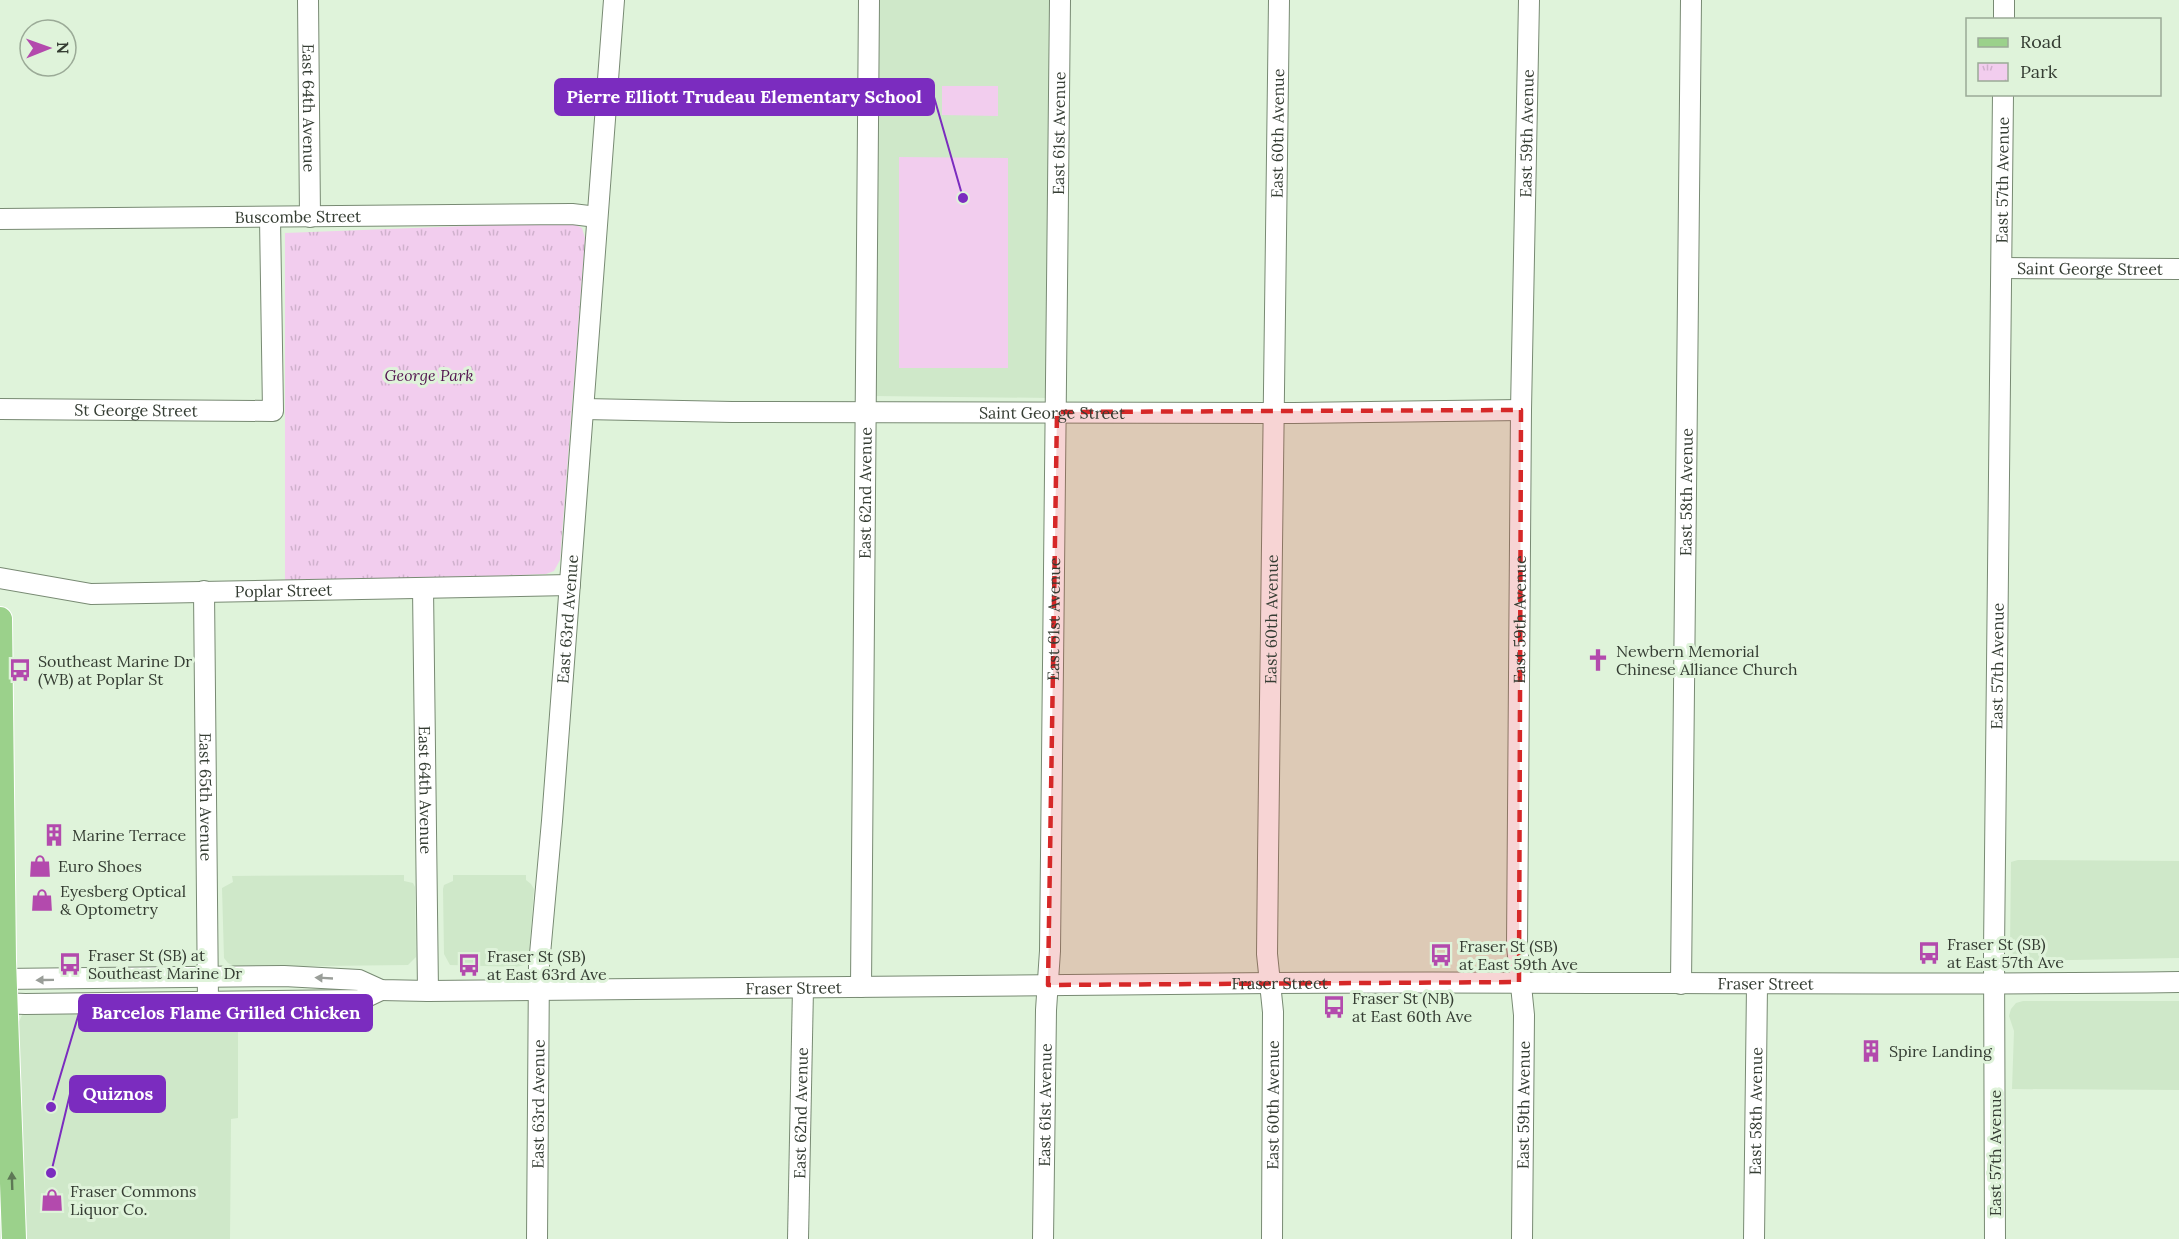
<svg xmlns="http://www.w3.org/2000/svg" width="2179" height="1239" viewBox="0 0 2179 1239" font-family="Lora,serif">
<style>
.built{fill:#cfe8c9}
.green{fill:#f2cdee}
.park{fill:url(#park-tufts)}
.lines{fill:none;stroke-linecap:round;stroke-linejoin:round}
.minor-casing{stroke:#788a73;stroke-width:22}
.major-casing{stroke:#fff;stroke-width:26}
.minor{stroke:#fff;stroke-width:20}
.major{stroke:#9bd18b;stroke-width:24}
.oneway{fill:#9a9e99}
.oneway2{fill:#5e7856}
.marked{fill:#d62828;fill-opacity:0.2;stroke:#d62828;stroke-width:4.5;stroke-dasharray:12 8;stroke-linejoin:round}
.labels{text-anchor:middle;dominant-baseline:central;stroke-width:6;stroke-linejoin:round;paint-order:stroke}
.street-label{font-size:16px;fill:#353d33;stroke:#dff3da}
.park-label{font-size:16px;font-style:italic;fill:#52144f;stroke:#dff3da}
.poi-label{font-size:16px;fill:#353d33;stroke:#dff3da;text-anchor:start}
.leader{fill:none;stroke:#7b2cbf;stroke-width:2}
.callout-dot{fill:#7b2cbf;stroke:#dff3da;stroke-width:2}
.callout{fill:#7b2cbf;stroke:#7b2cbf;stroke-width:2}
.callout-label{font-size:18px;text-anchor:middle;font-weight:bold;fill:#fff}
</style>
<defs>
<pattern id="park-tufts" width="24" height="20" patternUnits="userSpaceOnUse" patternTransform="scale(1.5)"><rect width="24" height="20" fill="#f2cdee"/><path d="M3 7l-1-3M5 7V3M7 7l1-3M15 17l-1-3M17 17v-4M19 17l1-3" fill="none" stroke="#d0b1cd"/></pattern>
</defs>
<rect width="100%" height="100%" fill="#dff3da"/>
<g class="built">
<polygon points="877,0 1052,0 1051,398 874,396"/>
<polygon points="2018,860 2179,861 2179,958 2022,961 2016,958 2010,950 2011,862"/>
<polygon points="404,875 404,881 413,883 415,887 416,957 408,965 236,967 228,963 224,958 222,888 233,882 232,876"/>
<polygon points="453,875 526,875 526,880 531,884 534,889 529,955 524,965 516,967 450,965 444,954 443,889 444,885 453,881"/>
<polygon points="2023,1001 2179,1001 2179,1090 2012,1089 2014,1031 2009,1016 2011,1009 2016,1003"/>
<polygon points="29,1011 238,1011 238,1118 231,1119 230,1239 27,1239 18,1024 23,1013"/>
</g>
<g class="green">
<polygon points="942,86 998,86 998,116 942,115"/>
<polygon points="899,157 1008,158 1008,368 899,368"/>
</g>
<polygon class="park" points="570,222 582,228 585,238 560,560 554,571 546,574 285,584 285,233"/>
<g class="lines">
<g class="minor-casing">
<g id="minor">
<path id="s1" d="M308,0L310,217"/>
<polyline points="2004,20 2004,0"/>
<path id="s2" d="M0,219L572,214L597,217"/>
<path id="s3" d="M2002,268L2179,269"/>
<path id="s4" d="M0,409L273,411L270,218"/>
<path id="s5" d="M584,409L732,412L1294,413L1521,410"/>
<path id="s6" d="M0,578L91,594L570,585"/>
<path id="s7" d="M423,588L428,991"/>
<path id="s8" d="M204,591L208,1002"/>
<path id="s9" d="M0,979L284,976L359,980L381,990L428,991C710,990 991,984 1273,983C1575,981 1877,986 2179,982"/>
<path id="s10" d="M1681,984L1691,0"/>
<path id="s11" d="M861,987L869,0"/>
<polyline points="0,1003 25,1004 360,1000 381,990"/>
<path id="s12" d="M537,1239L539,965L552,821L614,0"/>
<path id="s13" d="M798,1239L803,988"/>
<path id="s14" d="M1043,1239L1046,1010L1050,951L1060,0"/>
<path id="s15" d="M1272,1239L1273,1012L1267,954L1268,858L1279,0"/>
<path id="s16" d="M1522,1239L1524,1015L1517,946L1521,410L1529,0"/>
<path id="s17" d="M1754,1239L1757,985"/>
<path id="s18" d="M1995,1239L1994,952L2003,94"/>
</g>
</g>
<g class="major-casing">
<polyline id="major" points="0,619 4,961 14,1239"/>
</g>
<use href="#minor" class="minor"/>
<use href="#major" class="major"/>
</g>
<defs><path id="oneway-solid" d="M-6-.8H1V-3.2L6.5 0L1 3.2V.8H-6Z" transform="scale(1.5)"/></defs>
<g class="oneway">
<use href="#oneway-solid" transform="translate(324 978) rotate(-177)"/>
<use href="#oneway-solid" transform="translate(45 980) rotate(179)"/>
</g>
<use class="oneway2" href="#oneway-solid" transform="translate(12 1181) rotate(-92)"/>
<path class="marked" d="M1521,410L1519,982L1048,985L1057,412Z"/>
<defs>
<g id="church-bare" transform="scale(1.8)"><path d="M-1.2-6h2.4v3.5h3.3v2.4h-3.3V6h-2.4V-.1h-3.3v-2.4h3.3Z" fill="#b34aad" stroke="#dff3da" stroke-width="2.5" paint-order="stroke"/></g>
<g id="bus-bare" transform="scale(1.8)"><path d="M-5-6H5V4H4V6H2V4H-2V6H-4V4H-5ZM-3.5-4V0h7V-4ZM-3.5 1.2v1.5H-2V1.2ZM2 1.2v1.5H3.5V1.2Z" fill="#b34aad" stroke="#dff3da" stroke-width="2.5" paint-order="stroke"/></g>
<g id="building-bare" transform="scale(1.8)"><path d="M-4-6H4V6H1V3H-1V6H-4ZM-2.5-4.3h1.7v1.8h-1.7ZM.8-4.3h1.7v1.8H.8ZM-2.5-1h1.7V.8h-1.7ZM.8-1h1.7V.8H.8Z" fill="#b34aad" stroke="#dff3da" stroke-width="2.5" paint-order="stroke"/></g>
<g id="shop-bare" transform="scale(1.8)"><path d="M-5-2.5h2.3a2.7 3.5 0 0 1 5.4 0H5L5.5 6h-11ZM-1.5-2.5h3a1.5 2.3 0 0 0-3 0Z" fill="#b34aad" stroke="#dff3da" stroke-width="2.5" paint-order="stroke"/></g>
</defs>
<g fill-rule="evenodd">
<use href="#church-bare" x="1598" y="660"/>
<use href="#bus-bare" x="20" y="670"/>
<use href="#building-bare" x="54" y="835"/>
<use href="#shop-bare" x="40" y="866"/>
<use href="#shop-bare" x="42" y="900"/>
<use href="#bus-bare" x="1929" y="953"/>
<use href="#bus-bare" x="1441" y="955"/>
<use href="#bus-bare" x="70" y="964"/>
<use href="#bus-bare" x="469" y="965"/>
<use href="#bus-bare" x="1334" y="1007"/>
<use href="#building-bare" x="1871" y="1051"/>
<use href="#shop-bare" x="52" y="1200"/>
</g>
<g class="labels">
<g class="street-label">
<text stroke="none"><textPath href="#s1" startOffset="108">East 64th Avenue</textPath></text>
<text stroke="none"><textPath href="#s14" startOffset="1106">East 61st Avenue</textPath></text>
<text stroke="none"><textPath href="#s15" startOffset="1106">East 60th Avenue</textPath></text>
<text stroke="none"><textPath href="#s16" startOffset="1106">East 59th Avenue</textPath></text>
<text stroke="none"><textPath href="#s18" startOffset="1059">East 57th Avenue</textPath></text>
<text stroke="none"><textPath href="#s2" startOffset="298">Buscombe Street</textPath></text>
<text stroke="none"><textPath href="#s3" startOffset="88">Saint George Street</textPath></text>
<text stroke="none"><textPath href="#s4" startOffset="136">St George Street</textPath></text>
<text stroke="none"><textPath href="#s5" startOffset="468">Saint George Street</textPath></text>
<text stroke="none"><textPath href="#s10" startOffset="492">East 58th Avenue</textPath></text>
<text stroke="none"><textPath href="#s11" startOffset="494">East 62nd Avenue</textPath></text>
<text stroke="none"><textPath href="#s6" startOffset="285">Poplar Street</textPath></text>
<text stroke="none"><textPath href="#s12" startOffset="621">East 63rd Avenue</textPath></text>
<text stroke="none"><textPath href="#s14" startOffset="620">East 61st Avenue</textPath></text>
<text stroke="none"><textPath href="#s15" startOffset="620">East 60th Avenue</textPath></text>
<text stroke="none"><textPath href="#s16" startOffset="620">East 59th Avenue</textPath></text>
<text stroke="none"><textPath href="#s18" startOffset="573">East 57th Avenue</textPath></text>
<text stroke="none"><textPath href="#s7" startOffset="202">East 64th Avenue</textPath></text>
<text stroke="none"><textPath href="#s8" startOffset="206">East 65th Avenue</textPath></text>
<text stroke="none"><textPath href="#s9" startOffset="1282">Fraser Street</textPath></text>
<text stroke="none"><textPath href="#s9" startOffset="1768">Fraser Street</textPath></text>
<text stroke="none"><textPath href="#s9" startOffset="796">Fraser Street</textPath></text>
<text stroke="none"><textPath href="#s12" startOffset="135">East 63rd Avenue</textPath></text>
<text stroke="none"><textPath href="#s14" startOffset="134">East 61st Avenue</textPath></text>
<text stroke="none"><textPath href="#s15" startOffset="134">East 60th Avenue</textPath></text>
<text stroke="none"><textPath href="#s16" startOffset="134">East 59th Avenue</textPath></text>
<text stroke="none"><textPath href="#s17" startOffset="128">East 58th Avenue</textPath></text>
<text stroke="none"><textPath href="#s13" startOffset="126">East 62nd Avenue</textPath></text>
<text transform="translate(1995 1153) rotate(-90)">East 57th Avenue</text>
</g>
<g class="park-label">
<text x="429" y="375">George Park</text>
</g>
<g class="poi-label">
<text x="1616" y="651">Newbern Memorial<tspan x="1616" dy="18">Chinese Alliance Church</tspan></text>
<text x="38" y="661">Southeast Marine Dr<tspan x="38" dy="18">(WB) at Poplar St</tspan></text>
<text x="72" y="835">Marine Terrace</text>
<text x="58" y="866">Euro Shoes</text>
<text x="60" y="891">Eyesberg Optical<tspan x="60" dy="18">&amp; Optometry</tspan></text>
<text x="1947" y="944">Fraser St (SB)<tspan x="1947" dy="18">at East 57th Ave</tspan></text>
<text x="1459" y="946">Fraser St (SB)<tspan x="1459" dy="18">at East 59th Ave</tspan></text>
<text x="88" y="955">Fraser St (SB) at<tspan x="88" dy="18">Southeast Marine Dr</tspan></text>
<text x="487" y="956">Fraser St (SB)<tspan x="487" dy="18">at East 63rd Ave</tspan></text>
<text x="1352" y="998">Fraser St (NB)<tspan x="1352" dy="18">at East 60th Ave</tspan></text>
<text x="1889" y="1051">Spire Landing</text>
<text x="70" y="1191">Fraser Commons<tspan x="70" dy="18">Liquor Co.</tspan></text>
</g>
</g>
<path class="leader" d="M963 198L934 97M51 1107L79 1013M51 1173L70 1094"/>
<g class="callout-dot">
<circle cx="963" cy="198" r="6"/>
<circle cx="51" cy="1107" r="6"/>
<circle cx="51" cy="1173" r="6"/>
</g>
<g class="callout">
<rect x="555" y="79" width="379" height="36" rx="6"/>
<rect x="79" y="995" width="293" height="36" rx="6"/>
<rect x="70" y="1076" width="95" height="36" rx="6"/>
</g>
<g class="callout-label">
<text x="744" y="103">Pierre Elliott Trudeau Elementary School</text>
<text x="226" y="1019">Barcelos Flame Grilled Chicken</text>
<text x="118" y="1100">Quiznos</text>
</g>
<rect x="1966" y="18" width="195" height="78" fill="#dff3da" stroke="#9baa97" stroke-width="1.5"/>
<rect x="1978" y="38" width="30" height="9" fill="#9bd18b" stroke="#9baa97" stroke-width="1.5"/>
<text x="2020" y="48" font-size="18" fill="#353d33">Road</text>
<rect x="1978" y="63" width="30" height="18" fill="url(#park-tufts)" stroke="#9baa97" stroke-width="1.5"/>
<text x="2020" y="78" font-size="18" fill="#353d33">Park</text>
<g transform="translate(48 48) rotate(89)"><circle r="28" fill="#dff3da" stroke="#9baa97" stroke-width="1.5"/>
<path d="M0-4.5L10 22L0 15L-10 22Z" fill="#b34aad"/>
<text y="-9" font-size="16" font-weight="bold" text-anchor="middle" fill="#353d33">N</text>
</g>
</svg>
